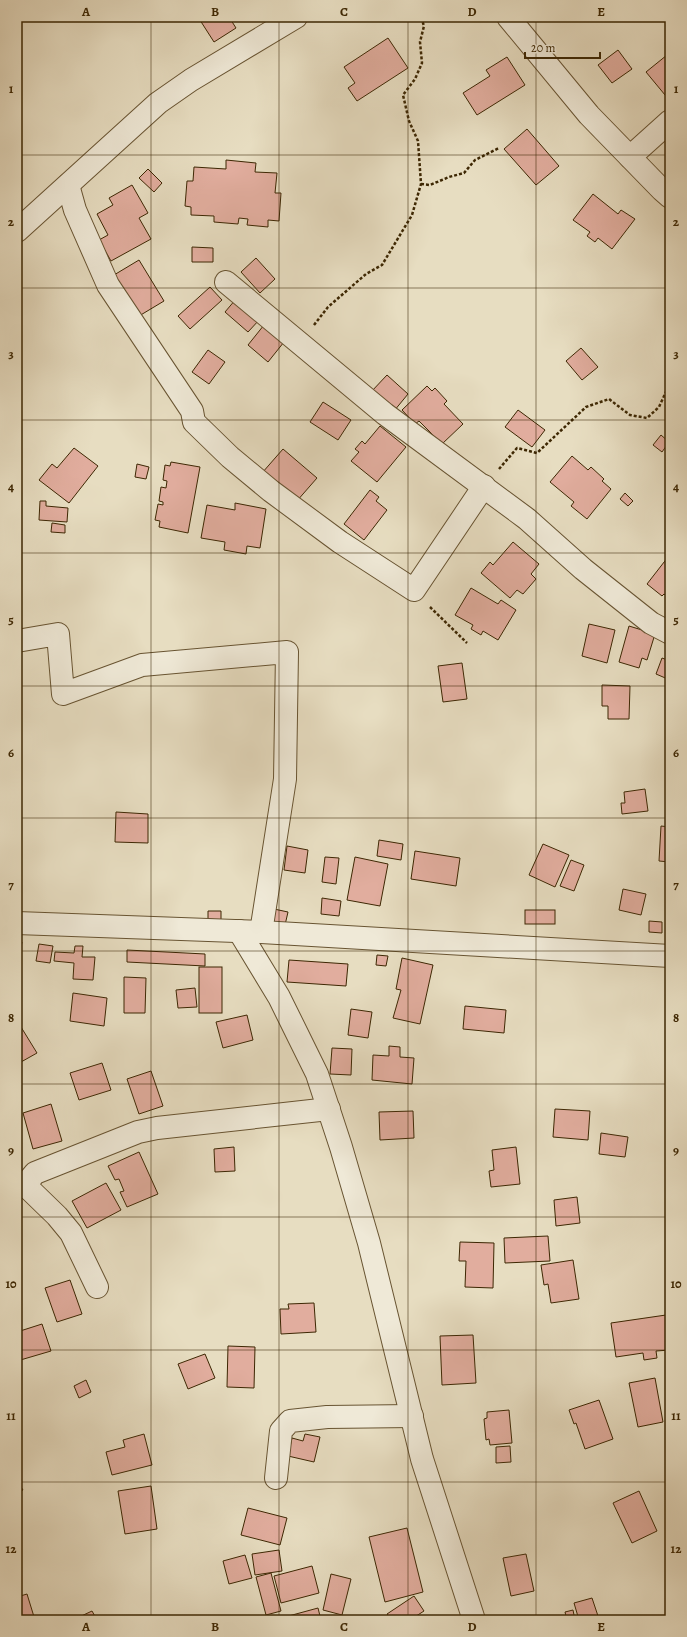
<svg xmlns="http://www.w3.org/2000/svg" width="687" height="1637" viewBox="0 0 687 1637" font-family="Alegreya,serif">
<style>
.building{fill:#e1ad9e;stroke:#3d2703}
.lines{fill:none;stroke-linecap:round;stroke-linejoin:round}
.minor-casing{stroke:#685432;stroke-width:24}
.path{stroke:#3d2703;stroke-width:2.5;stroke-dasharray:3 2;stroke-linecap:butt}
.minor{stroke:#efe9d7;stroke-width:22}
.grid{fill:none;stroke:#3d2703;stroke-width:1;stroke-opacity:0.55}
.neatline{fill:none;stroke:#3d2703;stroke-width:1.5}
.grid-label{font-size:13px;text-anchor:middle;font-weight:bold;fill:#3d2703}
</style>
<rect width="100%" height="100%" fill="#e7ddc1"/>
<filter id="stains"><feTurbulence type="fractalNoise" baseFrequency=".005" numOctaves="4"/><feColorMatrix values="0 0 0 0 .2 0 0 0 0 .09 0 0 0 0 .02 0 0 0 .5 -.17"/></filter>
<radialGradient id="worn" r=".72"><stop offset=".6" stop-color="#630" stop-opacity="0"/><stop offset="1" stop-color="#630" stop-opacity=".3"/></radialGradient>
<g class="building">
<polygon points="198,17 229,17 236,28 214,42"/>
<polygon points="388,38 408,68 357,101 348,88 355,83 344,67"/>
<polygon points="618,50 632,69 612,83 598,65"/>
<polygon points="667,55 670,59 670,101 646,72"/>
<polygon points="507,57 525,85 477,115 463,93 490,76 486,70"/>
<polygon points="527,129 559,166 536,185 504,149"/>
<polygon points="226,160 256,163 255,172 277,173 275,193 281,193 279,221 268,220 268,227 247,225 248,219 239,218 238,224 214,222 214,216 191,215 191,207 185,206 187,181 193,181 194,167 226,169"/>
<polygon points="148,169 162,183 154,192 139,178"/>
<polygon points="132,185 148,213 139,218 151,239 111,261 99,240 108,235 97,214 113,205 109,198"/>
<polygon points="593,194 618,214 621,210 635,219 612,249 598,238 595,242 587,236 590,232 573,220"/>
<polygon points="192,247 213,248 213,262 192,262"/>
<polygon points="256,258 275,279 260,293 241,272"/>
<polygon points="139,260 164,301 139,316 114,275"/>
<polygon points="210,287 222,300 190,329 178,316"/>
<polygon points="236,299 260,319 248,332 225,312"/>
<polygon points="264,325 284,342 268,362 248,345"/>
<polygon points="581,348 598,367 582,380 566,361"/>
<polygon points="208,350 225,362 209,384 192,372"/>
<polygon points="387,375 408,394 394,411 371,392"/>
<polygon points="427,386 432,391 435,388 447,401 444,404 463,424 442,444 419,421 415,424 402,410"/>
<polygon points="323,402 351,420 338,440 310,422"/>
<polygon points="518,410 545,430 532,447 505,427"/>
<polygon points="380,426 406,447 377,482 351,461 359,452 355,449 362,441 365,444"/>
<polygon points="661,435 669,442 662,452 653,445"/>
<polygon points="74,448 98,466 69,503 39,480 52,464 57,468"/>
<polygon points="283,449 317,478 296,502 262,473"/>
<polygon points="572,456 588,470 591,467 604,479 602,481 611,489 587,519 571,506 574,502 550,482"/>
<polygon points="171,462 200,467 188,533 159,527 160,521 155,520 158,504 163,505 163,502 159,501 161,487 166,488 167,481 163,480 165,465 170,466"/>
<polygon points="137,464 149,467 146,479 135,477"/>
<polygon points="370,490 379,497 376,501 387,510 364,540 344,524"/>
<polygon points="625,493 633,501 628,506 620,499"/>
<polygon points="40,501 46,501 46,506 68,508 67,522 39,520"/>
<polygon points="235,503 266,509 260,548 247,546 246,554 224,550 225,542 201,538 207,505 235,510"/>
<polygon points="52,523 65,525 65,533 51,532"/>
<polygon points="513,542 539,564 531,574 536,579 523,594 517,590 510,598 481,573 490,562 493,565"/>
<polygon points="668,557 670,559 670,599 664,594 662,596 647,584"/>
<polygon points="471,588 498,604 501,600 516,610 498,640 483,631 481,635 471,629 473,625 455,615"/>
<polygon points="589,624 615,630 607,663 582,656"/>
<polygon points="629,626 655,634 647,660 642,658 639,668 619,662"/>
<polygon points="662,658 670,661 670,680 656,674"/>
<polygon points="462,663 467,699 443,702 438,666"/>
<polygon points="602,685 630,686 629,719 608,719 608,706 602,706"/>
<polygon points="645,789 648,811 622,814 621,803 625,803 624,792"/>
<polygon points="116,812 148,814 148,843 115,842"/>
<polygon points="661,826 670,827 670,862 659,861"/>
<polygon points="379,840 403,844 401,860 377,856"/>
<polygon points="543,844 569,855 555,887 529,875"/>
<polygon points="287,846 308,850 305,873 284,870"/>
<polygon points="415,851 460,858 456,886 411,879"/>
<polygon points="325,857 339,858 336,884 322,882"/>
<polygon points="355,857 388,864 380,906 347,900"/>
<polygon points="571,860 584,865 574,891 560,886"/>
<polygon points="623,889 646,894 641,915 619,910"/>
<polygon points="322,898 341,901 339,916 321,914"/>
<polygon points="274,909 288,912 285,925 271,922"/>
<rect x="525" y="910" width="30" height="14"/>
<polygon points="208,911 221,911 221,920 208,919"/>
<polygon points="649,921 662,922 662,933 649,932"/>
<polygon points="17,941 22,942 19,958 17,958"/>
<polygon points="39,944 53,946 50,963 36,961"/>
<polygon points="75,946 83,946 82,957 95,957 93,980 73,979 74,963 54,961 55,952 74,953"/>
<polygon points="127,950 205,954 205,966 127,962"/>
<polygon points="377,955 388,956 386,966 376,965"/>
<polygon points="402,958 433,965 420,1024 393,1018 401,990 396,989"/>
<polygon points="289,960 348,964 346,986 287,982"/>
<rect x="199" y="967" width="23" height="46"/>
<polygon points="124,977 146,978 145,1013 124,1013"/>
<polygon points="195,988 197,1007 178,1008 176,990"/>
<polygon points="73,993 107,998 104,1026 70,1021"/>
<polygon points="465,1006 506,1010 504,1033 463,1029"/>
<polygon points="351,1009 372,1012 368,1038 348,1035"/>
<polygon points="247,1015 253,1040 223,1048 216,1022"/>
<polygon points="21,1027 37,1053 21,1062 17,1056 17,1029"/>
<polygon points="389,1046 400,1047 400,1057 414,1058 412,1084 372,1080 373,1055 389,1056"/>
<polygon points="332,1048 352,1049 351,1075 330,1074"/>
<polygon points="102,1063 111,1090 79,1100 70,1073"/>
<polygon points="151,1071 163,1106 139,1114 127,1079"/>
<polygon points="51,1104 62,1141 33,1149 23,1113"/>
<polygon points="555,1109 590,1111 588,1140 553,1137"/>
<polygon points="413,1111 414,1138 380,1140 379,1112"/>
<polygon points="601,1133 628,1137 625,1157 599,1154"/>
<polygon points="234,1147 235,1171 215,1172 214,1149"/>
<polygon points="516,1147 520,1184 491,1187 489,1171 494,1170 492,1150"/>
<polygon points="139,1152 158,1194 127,1207 120,1192 124,1191 119,1179 115,1180 108,1166"/>
<polygon points="106,1183 121,1210 87,1228 72,1201"/>
<polygon points="577,1197 580,1223 556,1226 554,1200"/>
<polygon points="548,1236 550,1261 505,1263 504,1238"/>
<polygon points="460,1242 494,1243 493,1288 465,1287 466,1261 459,1261"/>
<polygon points="573,1260 579,1299 551,1303 548,1284 544,1285 541,1265"/>
<polygon points="70,1280 82,1314 57,1322 45,1288"/>
<polygon points="314,1303 316,1332 281,1334 280,1309 289,1309 288,1304"/>
<polygon points="666,1315 670,1350 656,1351 657,1358 644,1360 643,1353 616,1357 611,1323"/>
<polygon points="42,1324 51,1351 17,1361 17,1332"/>
<polygon points="473,1335 476,1383 442,1385 440,1336"/>
<polygon points="228,1346 255,1347 254,1388 227,1387"/>
<polygon points="205,1354 215,1378 188,1389 178,1364"/>
<polygon points="655,1378 663,1422 638,1427 629,1383"/>
<polygon points="86,1380 91,1392 79,1398 74,1386"/>
<polygon points="599,1400 613,1439 585,1449 576,1423 574,1424 569,1410"/>
<polygon points="509,1410 512,1443 490,1445 489,1439 486,1440 484,1419 487,1418 487,1412"/>
<polygon points="144,1434 152,1465 112,1475 106,1452 125,1447 123,1440"/>
<polygon points="305,1434 320,1437 314,1462 288,1456 292,1438 303,1441"/>
<polygon points="510,1446 511,1462 496,1463 496,1447"/>
<polygon points="17,1481 23,1490 17,1493"/>
<polygon points="151,1486 157,1529 125,1534 118,1491"/>
<polygon points="639,1491 657,1531 632,1543 613,1503"/>
<polygon points="248,1508 287,1518 280,1545 241,1535"/>
<polygon points="407,1528 423,1592 385,1602 369,1537"/>
<polygon points="279,1550 282,1571 255,1575 252,1554"/>
<polygon points="526,1554 534,1591 511,1596 503,1558"/>
<polygon points="245,1555 252,1578 229,1584 223,1561"/>
<polygon points="312,1566 319,1593 281,1603 274,1576"/>
<polygon points="271,1573 281,1611 266,1615 256,1577"/>
<polygon points="331,1574 351,1579 342,1615 323,1610"/>
<polygon points="27,1594 35,1620 17,1620 17,1597"/>
<polygon points="414,1596 424,1611 410,1620 391,1620 387,1614"/>
<polygon points="592,1598 598,1616 579,1620 574,1603"/>
<polygon points="318,1608 321,1620 274,1620"/>
<polygon points="573,1610 575,1620 567,1620 565,1612"/>
<polygon points="92,1611 97,1620 75,1620 75,1619"/>
<polygon points="561,1616 562,1620 542,1620"/>
</g>
<g class="lines">
<g class="minor-casing">
<g id="minor">
<polyline points="508,17 589,115 662,190 670,197"/>
<polyline points="630,157 670,121"/>
<polyline points="68,185 75,210 108,285 192,411 194,422 230,457 271,491 340,542 414,590 484,486"/>
<polyline points="17,231 158,103 191,80 296,17"/>
<polyline points="226,282 385,414 527,519 583,569 651,623 670,633"/>
<polyline points="17,641 58,634 63,694 142,665 287,652 285,779 261,932"/>
<polyline points="17,923 261,932 670,956"/>
<polyline points="239,931 279,997 317,1074 341,1147 369,1243 422,1459 474,1620"/>
<polyline points="25,1185 57,1216 71,1233 97,1287"/>
<polyline points="17,1188 25,1185 35,1173 138,1132 157,1128 329,1109"/>
<polyline points="276,1478 281,1431 290,1421 327,1417 412,1416"/>
</g>
</g>
<g class="path">
<polyline points="421,184 430,185 449,177 464,173 475,160 499,148"/>
<polyline points="314,325 328,307 366,274 382,265 412,215 421,184 418,141 409,121 403,95 415,79 422,63 420,42 424,26 421,17"/>
<polyline points="499,469 517,448 537,453 586,407 609,399 630,415 647,418 659,407 670,383"/>
<polyline points="430,607 467,643"/>
</g>
<use href="#minor" class="minor"/>
</g>
<path class="grid" d="M151,17V1620M279,17V1620M408,17V1620M536,17V1620M17,155H670M17,288H670M17,420H670M17,553H670M17,686H670M17,818H670M17,951H670M17,1084H670M17,1217H670M17,1350H670M17,1482H670"/>
<rect width="687" height="1637" fill="none" stroke="#e7ddc1" stroke-width="44"/>
<path d="M525 52v6h75v-6" fill="none" stroke="#3d2703" stroke-width="2"/>
<text x="531" y="52" font-size="12" fill="#3d2703" stroke="#efe9d7" stroke-width="3" paint-order="stroke">20 m</text>
<rect x="22" y="22" width="643" height="1593" class="neatline"/>
<g class="grid-label">
<text x="86" y="16">A</text>
<text x="215" y="16">B</text>
<text x="344" y="16">C</text>
<text x="472" y="16">D</text>
<text x="601" y="16">E</text>
<text x="11" y="93">1</text>
<text x="676" y="93">1</text>
<text x="11" y="226">2</text>
<text x="676" y="226">2</text>
<text x="11" y="358">3</text>
<text x="676" y="358">3</text>
<text x="11" y="491">4</text>
<text x="676" y="491">4</text>
<text x="11" y="624">5</text>
<text x="676" y="624">5</text>
<text x="11" y="757">6</text>
<text x="676" y="757">6</text>
<text x="11" y="889">7</text>
<text x="676" y="889">7</text>
<text x="11" y="1022">8</text>
<text x="676" y="1022">8</text>
<text x="11" y="1155">9</text>
<text x="676" y="1155">9</text>
<text x="11" y="1288">10</text>
<text x="676" y="1288">10</text>
<text x="11" y="1420">11</text>
<text x="676" y="1420">11</text>
<text x="11" y="1553">12</text>
<text x="676" y="1553">12</text>
<text x="86" y="1631">A</text>
<text x="215" y="1631">B</text>
<text x="344" y="1631">C</text>
<text x="472" y="1631">D</text>
<text x="601" y="1631">E</text>
</g>
<rect width="100%" height="100%" filter="url(#stains)"/>
<rect width="100%" height="100%" fill="url(#worn)"/>
</svg>
